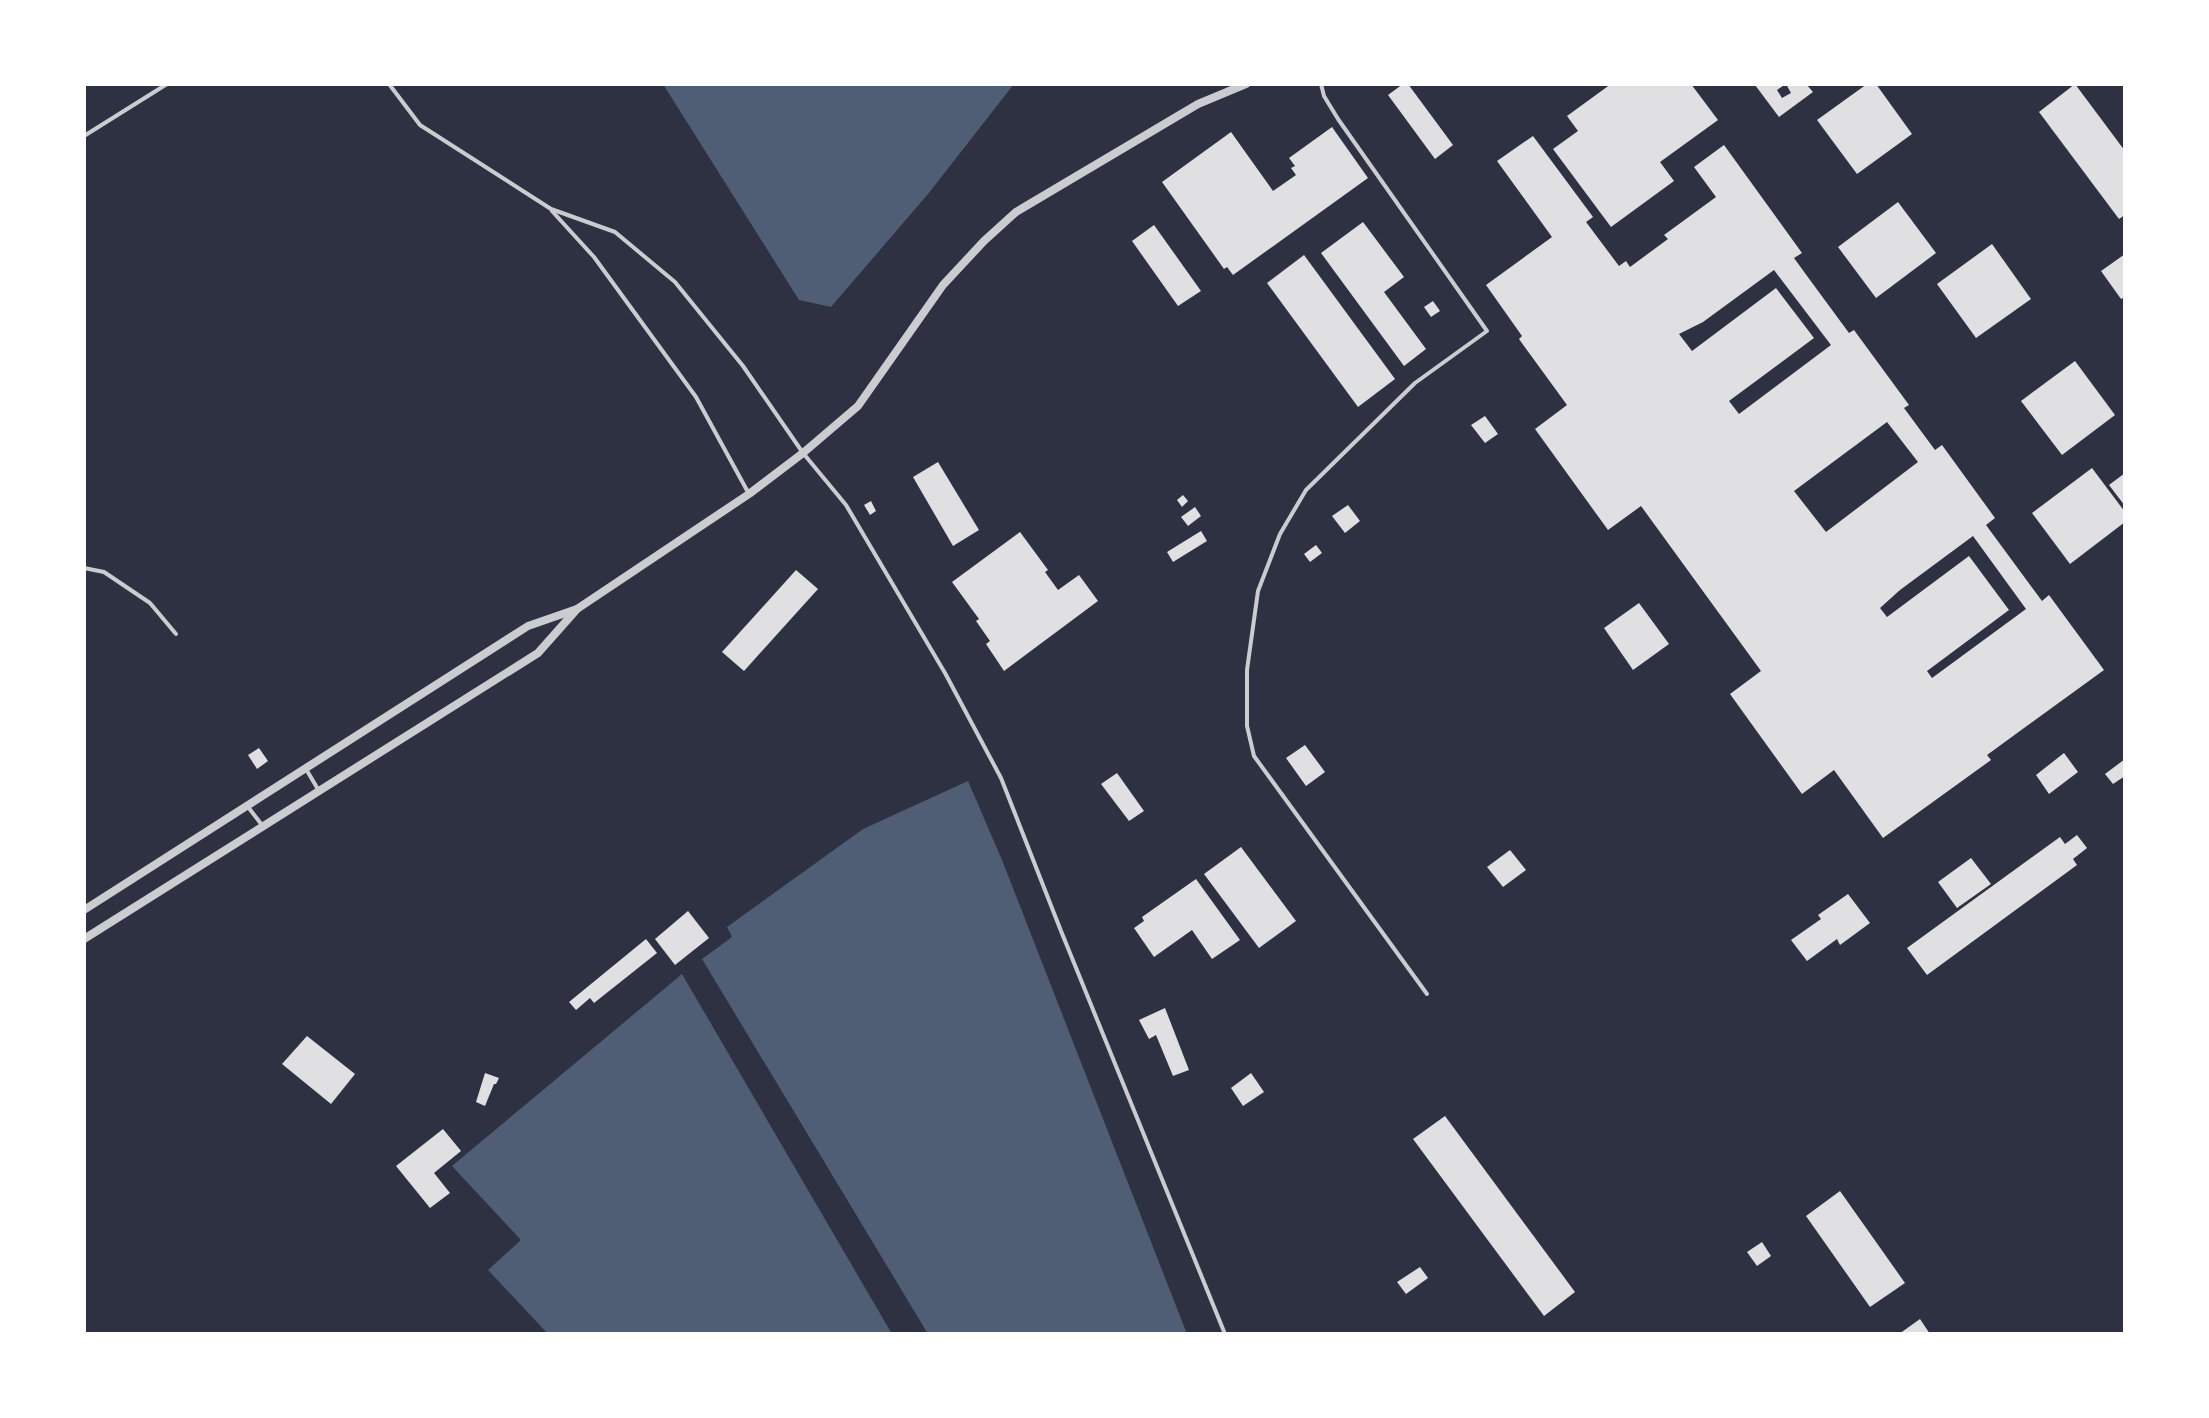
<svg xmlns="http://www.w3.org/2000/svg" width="2209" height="1418" viewBox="0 0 2209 1418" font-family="Lato,sans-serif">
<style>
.water{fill:#4f5d75}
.building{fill:#e0e0e3;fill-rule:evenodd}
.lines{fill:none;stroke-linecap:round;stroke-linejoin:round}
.service{stroke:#caccd0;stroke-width:4}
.minor{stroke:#caccd0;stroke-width:8}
</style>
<rect width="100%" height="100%" fill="#2d3142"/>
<g class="water">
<polygon points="663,84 1014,84 928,194 831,307 799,300"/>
<polygon points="968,781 1002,860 1187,1334 928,1334 702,959 732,937 727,927 863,829"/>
<polygon points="682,974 892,1334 548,1334 488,1270 521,1240 452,1166"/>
</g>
<g class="building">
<polygon points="1403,84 1408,84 1453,145 1435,159 1388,95"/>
<polygon points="1611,84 1691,84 1718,120 1660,162 1674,181 1611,227 1553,149 1578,131 1567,116"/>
<path d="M1757,84H1806L1813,92L1779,117L1755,85ZM1786,84L1791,93L1782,98L1777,90Z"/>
<polygon points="1867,84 1876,84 1912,134 1857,174 1817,120"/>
<polygon points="2075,84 2125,151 2125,215 2119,219 2039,112"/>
<polygon points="1332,127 1368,178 1233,275 1227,267 1224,269 1162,182 1231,132 1273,191 1296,175 1291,168 1295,166 1289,158"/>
<path d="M1533,136L1593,217L1586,222L1619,266L1626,261L1630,267L1668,239L1664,235L1716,197L1694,167L1724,145L1802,253L1794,258L1810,280L1849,333L1854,330L1909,405L1904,408L1935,450L1942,445L1995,518L1986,525L2042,601L2049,595L2104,670L1987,755L1991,760L1883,838L1834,770L1802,794L1730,694L1761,671L1641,506L1608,530L1535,429L1567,405L1519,339L1522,336L1486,285L1552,237L1497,161ZM1774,270L1831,345L1739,414L1729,401L1814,338L1776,288L1692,351L1679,334L1703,322ZM1887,422L1918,462L1826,532L1794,491ZM1973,536L2026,609L1932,678L1927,671L2009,610L1969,556L1887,617L1880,608L1900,590Z"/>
<polygon points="1898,202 1936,253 1876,298 1838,247"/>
<polygon points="1363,222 1404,277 1384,292 1426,349 1404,366 1321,253"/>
<polygon points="1154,225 1201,291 1178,306 1132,241"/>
<polygon points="1992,244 2031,299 1976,338 1937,284"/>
<polygon points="2125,254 2125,297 2121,299 2101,271"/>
<polygon points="1304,255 1395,379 1358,407 1267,283"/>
<polygon points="1433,301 1440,311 1431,317 1424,307"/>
<polygon points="2075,361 2115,415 2062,455 2021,401"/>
<polygon points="1485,416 1498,434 1485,443 1471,425"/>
<polygon points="938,462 979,530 953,546 913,477"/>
<polygon points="2092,468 2125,512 2125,522 2070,564 2032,513"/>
<polygon points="2125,473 2125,506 2109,485"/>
<polygon points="1183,495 1188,501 1182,507 1177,500"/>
<polygon points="871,501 876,511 870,515 864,505"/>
<polygon points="1348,505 1360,521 1345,533 1332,516"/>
<polygon points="1195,507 1201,516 1188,526 1181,517"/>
<polygon points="1201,531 1207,541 1173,562 1167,552"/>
<polygon points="1020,532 1048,570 1045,572 1058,590 1079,575 1098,601 1004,671 986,644 990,641 976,621 979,619 952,582"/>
<polygon points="1316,545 1322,553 1310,562 1304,554"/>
<polygon points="796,570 818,589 744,671 722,652"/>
<polygon points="1639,603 1669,644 1633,670 1604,628"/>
<polygon points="1305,745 1325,772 1306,786 1286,758"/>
<polygon points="259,748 268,761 257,769 248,755"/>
<polygon points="2064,753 2078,772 2049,794 2036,775"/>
<polygon points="2125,759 2125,776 2113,784 2105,774"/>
<polygon points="1117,773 1144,811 1129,821 1101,784"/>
<polygon points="2077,835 2087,848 2073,859 2077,865 1927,975 1907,948 2060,837 2065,844"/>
<polygon points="1241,847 1296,921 1259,948 1204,874"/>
<polygon points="1510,850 1526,870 1503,887 1487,867"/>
<polygon points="1971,858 1991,884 1957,908 1938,882"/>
<polygon points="1196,879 1240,940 1212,959 1192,930 1154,957 1134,928 1144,921 1142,917"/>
<polygon points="1848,894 1870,923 1840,945 1837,939 1807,961 1791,940 1821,919 1818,915"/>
<polygon points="688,911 709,938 675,965 655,939"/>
<polygon points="646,939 657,953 594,1003 590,998 576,1010 569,1002"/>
<polygon points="1165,1008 1189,1070 1173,1076 1156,1035 1149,1039 1139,1020"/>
<polygon points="307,1036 355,1074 331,1104 282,1064"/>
<polygon points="485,1073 499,1078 496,1084 494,1084 485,1106 476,1102"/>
<polygon points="1251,1073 1264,1092 1243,1106 1231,1088"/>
<polygon points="1445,1116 1575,1292 1544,1316 1413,1139"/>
<polygon points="443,1129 461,1151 434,1173 450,1193 430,1208 396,1166"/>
<polygon points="1840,1191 1905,1283 1870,1307 1806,1216"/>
<polygon points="1762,1242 1771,1256 1757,1266 1747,1252"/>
<polygon points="1420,1267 1428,1278 1406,1294 1397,1282"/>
<polygon points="1920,1319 1930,1334 1899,1334"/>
</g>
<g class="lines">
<g class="service">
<polyline points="389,84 420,125 551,209 615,232 675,282 743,366 803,453 846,505 945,673 1001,778 1061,931 1225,1334"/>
<polyline points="1321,84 1324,96 1338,119 1487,331 1415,383 1306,490 1280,534 1258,591 1247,670 1247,726 1254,756 1427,994"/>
<polyline points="84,136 167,84"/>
<polyline points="552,211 594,257 696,397 749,494"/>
<polyline points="84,568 104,572 150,603 176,634"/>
<polyline points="306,769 319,791"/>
<polyline points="248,807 262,825"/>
</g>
<g class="minor">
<polyline points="84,910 528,626 577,609"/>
<polyline points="84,939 538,653 577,609 749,494 803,453 858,406 943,285 984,241 1016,212 1198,104 1246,84"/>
</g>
</g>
<rect width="2209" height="1418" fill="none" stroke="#ffffff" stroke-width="172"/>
</svg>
